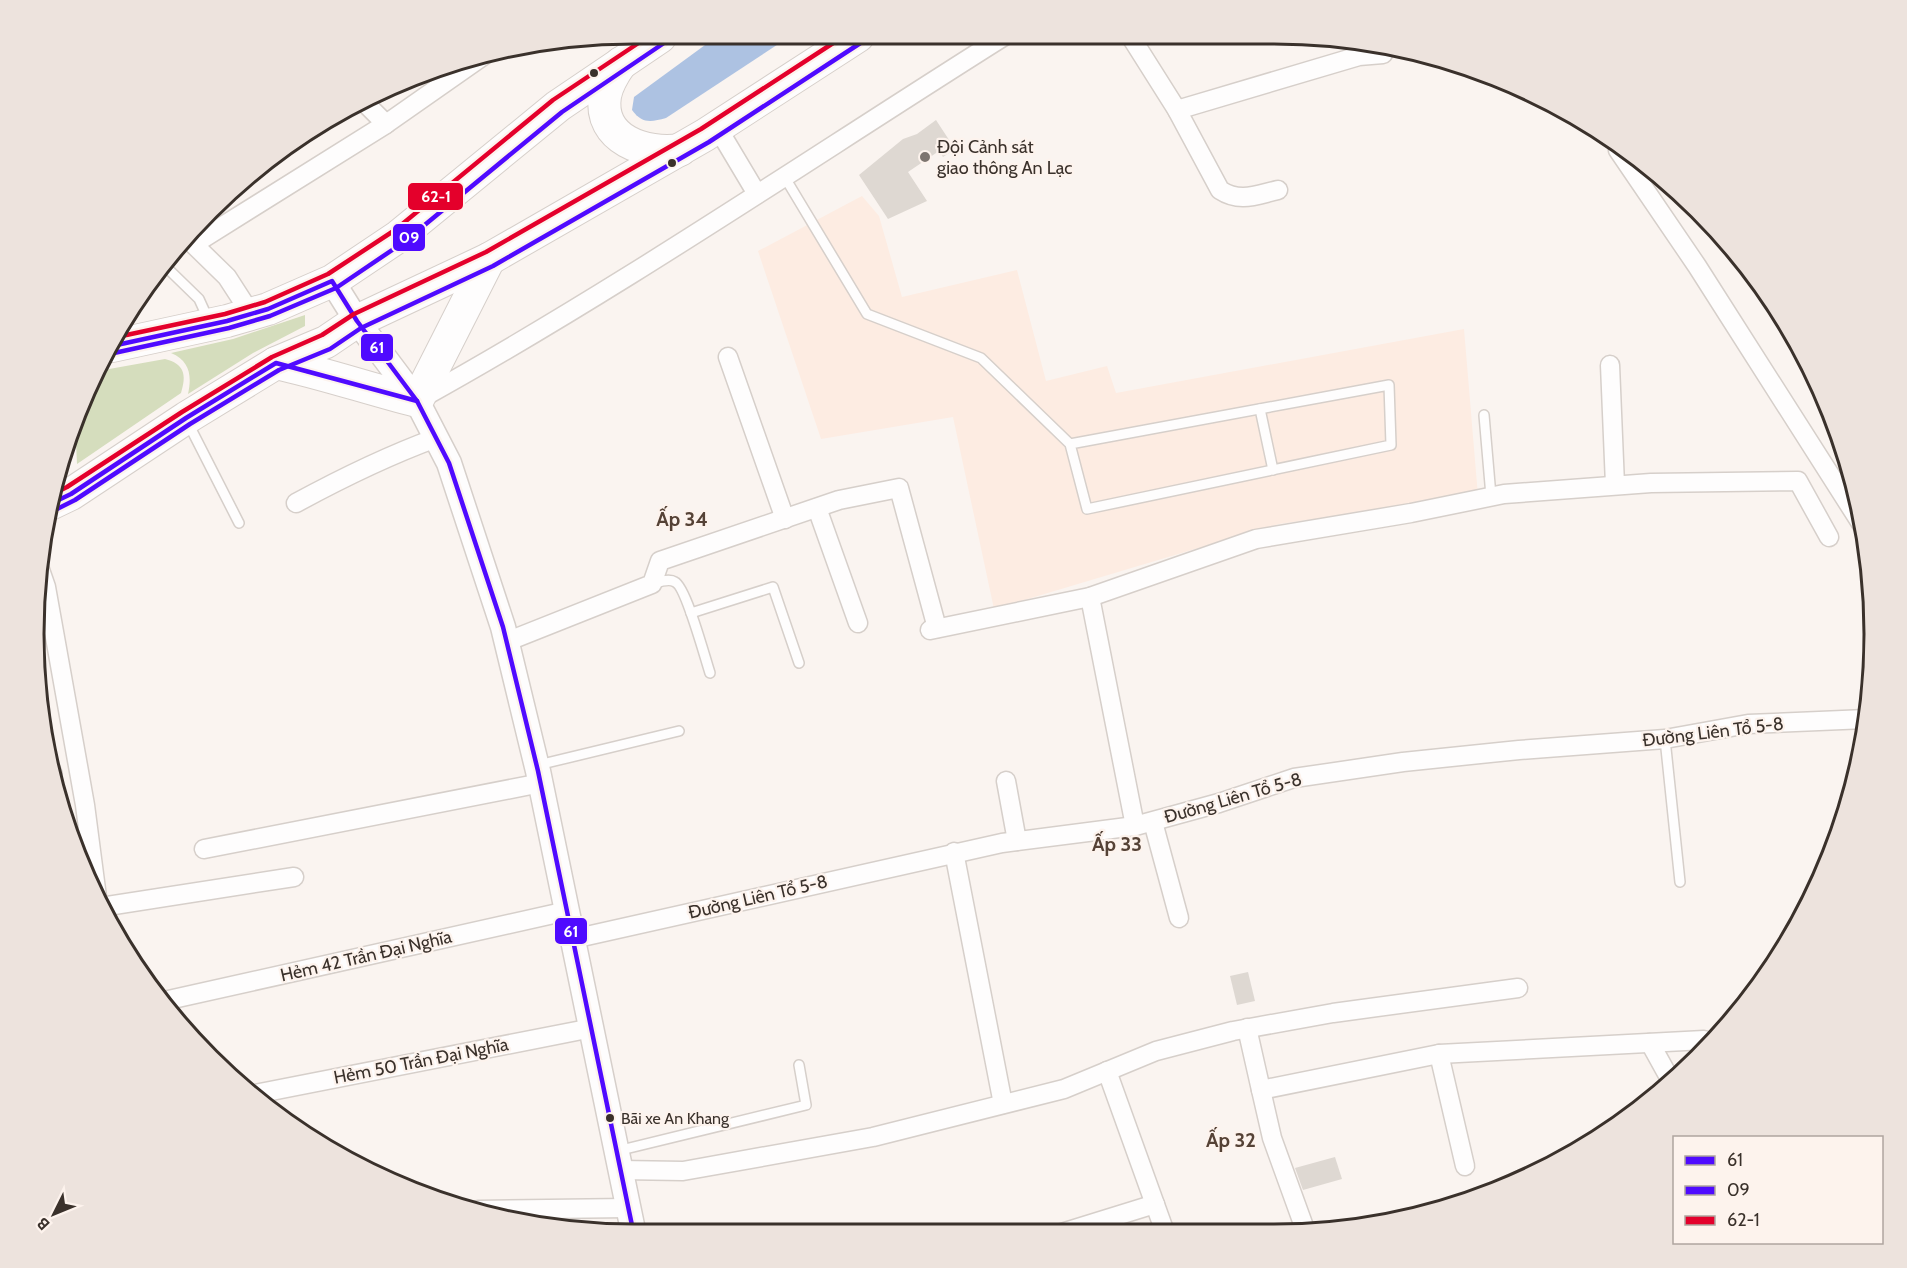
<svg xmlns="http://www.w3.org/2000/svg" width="1907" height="1268" viewBox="0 0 1907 1268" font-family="Cabin,sans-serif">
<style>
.built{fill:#fdece2}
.green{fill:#d5ddbd}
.water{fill:#adc2e2}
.building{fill:#ded8d2}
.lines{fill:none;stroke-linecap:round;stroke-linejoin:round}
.lane-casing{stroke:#d6cfca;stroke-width:12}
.street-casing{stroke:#d6cfca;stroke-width:21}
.secondary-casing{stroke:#d6cfca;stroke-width:27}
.highway-casing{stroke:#d6cfca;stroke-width:34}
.lane{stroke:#fefdfd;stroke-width:9}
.street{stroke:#fefdfd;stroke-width:18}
.secondary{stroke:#fefdfd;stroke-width:24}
.highway{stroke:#fefdfd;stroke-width:32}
.bus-1-casing{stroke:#fdf3ed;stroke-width:9}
.bus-2-casing{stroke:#fdf3ed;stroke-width:9}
.bus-3-casing{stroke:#fdf3ed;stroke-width:9}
.bus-1{stroke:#4f0aff;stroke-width:4.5}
.bus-2{stroke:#4f0aff;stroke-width:4.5}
.bus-3{stroke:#e4002b;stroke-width:4.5}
.bus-dot{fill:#3a312b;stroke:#fdf3ed;stroke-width:2}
.poi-dot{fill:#7d7570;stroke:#fdf3ed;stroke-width:2}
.labels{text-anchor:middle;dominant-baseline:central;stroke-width:4.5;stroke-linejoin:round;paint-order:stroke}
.bus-label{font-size:16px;fill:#3a312b;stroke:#fdf3ed;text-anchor:start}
.poi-label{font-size:18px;fill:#3a312b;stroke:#fdf3ed;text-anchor:start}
.street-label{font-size:18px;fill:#3a312b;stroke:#fdf3ed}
.neighbourhood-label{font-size:20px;font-weight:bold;fill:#554236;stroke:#fdf3ed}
.rim{fill:none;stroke:#3a312b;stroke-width:3}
.line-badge{stroke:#fdf3ed;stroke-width:2}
.badge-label{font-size:16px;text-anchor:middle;font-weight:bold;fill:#fff}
</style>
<rect width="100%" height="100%" fill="#faf4f0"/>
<polygon class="built" points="862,196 879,216 902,297 1017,270 1046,381 1107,366 1116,393 1464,329 1478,496 1279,524 994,609 953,417 821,439 758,251"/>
<g class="green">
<path d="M305,315V326L253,353L188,394C192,376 190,361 171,353L233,339Z"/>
<path d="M165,359C184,364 187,374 181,393L77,464L76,442L72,426L79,404L98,371Z"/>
</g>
<path class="water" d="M716,37H789L666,118C651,122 642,124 632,110L634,97Z"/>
<g class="building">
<polygon points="936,120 955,149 943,157 939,151 908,172 927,201 888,219 859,175 903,139 917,134"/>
<polygon points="1248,972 1255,1001 1237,1005 1230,976"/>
<polygon points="1335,1157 1342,1179 1303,1190 1295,1168"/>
</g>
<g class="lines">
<g class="lane-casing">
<g id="lane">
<polyline points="784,176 867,314 981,358 1070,444 1087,509 1391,445 1389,385 1070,444"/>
<polyline points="162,263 199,299 209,321"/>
<polyline points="1260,409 1273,470"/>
<polyline points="1484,415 1491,496"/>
<polyline points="188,423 239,523"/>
<path d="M652,584C659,582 669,578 675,582C686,587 705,658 710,673"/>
<polyline points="691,613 773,587 799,663"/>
<polyline points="1665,739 1680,882"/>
<polyline points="44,740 57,773 51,777"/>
<polyline points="538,765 679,731"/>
<polyline points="617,1151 806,1105 799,1065"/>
</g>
</g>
<g class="street-casing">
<g id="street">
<path d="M1129,34L1177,110L1220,190C1240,203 1256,195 1278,190"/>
<polyline points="365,103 386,124"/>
<polyline points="1177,110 1359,56 1383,54"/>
<polyline points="717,127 757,194"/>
<polyline points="1625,148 1618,150 1697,266 1864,528"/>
<polyline points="186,237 227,277 251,314"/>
<polyline points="194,244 386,124 486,54"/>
<polyline points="728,357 785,519"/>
<polyline points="1610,365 1615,485"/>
<path d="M422,398C622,287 812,157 1006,35"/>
<path d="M296,503C342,478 387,456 436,438"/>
<polyline points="817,508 858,623"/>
<polyline points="38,564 46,587 85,805 97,897"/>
<polyline points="1090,597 1135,826"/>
<polyline points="930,630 1090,597 1256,539 1411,513 1504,494 1651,483 1798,481 1829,537"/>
<polyline points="506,642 652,584 660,561 839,500 899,488 937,628"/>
<polyline points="1006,781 1017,841"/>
<polyline points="1153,822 1179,918"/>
<polyline points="204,849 541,783"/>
<polyline points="954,852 1003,1104"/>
<polyline points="101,907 294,877"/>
<polyline points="573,939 1002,843 1135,826 1219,803 1294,778 1403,762 1519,750 1665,739 1748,724 1866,719"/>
<polyline points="164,1001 567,911"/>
<polyline points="1247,1028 1261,1090 1439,1054 1704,1040"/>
<polyline points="1650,1043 1671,1081"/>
<polyline points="1439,1054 1465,1166"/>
<polyline points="1107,1071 1166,1235"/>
<polyline points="1261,1090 1272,1138 1306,1232"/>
<polyline points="250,1095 592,1028"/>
<polyline points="621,1170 683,1171 873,1137 1064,1089 1156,1051 1233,1031 1333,1013 1518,988"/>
<polyline points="478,1210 628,1208"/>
<polyline points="1055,1235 1155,1204"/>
</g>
</g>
<g class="secondary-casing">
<polyline id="secondary" points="332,281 357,321 417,401 449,463 503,627 538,771 634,1235"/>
</g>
<g class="highway-casing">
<g id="highway">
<path d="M621,63C614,73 607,84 605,96C598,140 646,155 680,150"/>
<polyline points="112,346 227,321 268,309 332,281 399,236 558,106 660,37"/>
<path d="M276,363C323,373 369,389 417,401L489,259"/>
<polyline points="48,505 71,494 186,418 276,363 326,342 357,321 489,259 705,135 858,36"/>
</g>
</g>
<use href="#lane" class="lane"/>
<use href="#street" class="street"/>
<use href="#secondary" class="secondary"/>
<use href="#highway" class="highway"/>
<g class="bus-1-casing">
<g id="bus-1">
<polyline points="112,346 227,321 268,309 332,281 357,321 417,401 449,463 503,627 538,771 634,1235"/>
<polyline points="48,505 71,494 186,418 276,363 417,401"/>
</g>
</g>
<g class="bus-2-casing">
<g id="bus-2">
<polyline points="114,353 229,328 270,316 336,288 404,242 562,112 664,43"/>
<polyline points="51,512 75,500 190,424 279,370 330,349 361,328 493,266 709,142 862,42"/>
</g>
</g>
<g class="bus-3-casing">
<g id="bus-3">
<polyline points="117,337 225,314 265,302 328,274 395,230 553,100 646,38"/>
<polyline points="51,495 67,487 182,412 272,357 322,335 354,314 486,252 701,129 844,36"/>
</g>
</g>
<use href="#bus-1" class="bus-1"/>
<use href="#bus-2" class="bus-2"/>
<use href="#bus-3" class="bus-3"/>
</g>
<g class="bus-dot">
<circle cx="594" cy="73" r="5"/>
<circle cx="672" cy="163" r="5"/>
<circle cx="610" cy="1118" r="5"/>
</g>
<circle class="poi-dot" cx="925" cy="157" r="6"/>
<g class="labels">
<g class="bus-label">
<text x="621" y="1118">Bãi xe An Khang</text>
</g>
<g class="poi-label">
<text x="937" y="147">Đội Cảnh sát<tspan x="937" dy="21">giao thông An Lạc</tspan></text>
</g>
<g class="street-label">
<text transform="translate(1713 732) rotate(-7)">Đường Liên Tổ 5-8</text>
<text transform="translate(1233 798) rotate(-16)">Đường Liên Tổ 5-8</text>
<text transform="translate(758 897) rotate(-13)">Đường Liên Tổ 5-8</text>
<text transform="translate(366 956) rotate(-13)">Hẻm 42 Trần Đại Nghĩa</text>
<text transform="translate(421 1061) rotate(-11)">Hẻm 50 Trần Đại Nghĩa</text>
</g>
<g class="neighbourhood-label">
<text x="682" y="519">Ấp 34</text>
<text x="1117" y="844">Ấp 33</text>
<text x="1231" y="1140">Ấp 32</text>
</g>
</g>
<path d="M0 0H1907V1268H0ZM634 44H1274A590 590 0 0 1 1864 634V634A590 590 0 0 1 1274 1224H634A590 590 0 0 1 44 634V634A590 590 0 0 1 634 44Z" fill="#ede3dd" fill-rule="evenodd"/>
<path class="rim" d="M634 44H1274A590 590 0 0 1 1864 634V634A590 590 0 0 1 1274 1224H634A590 590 0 0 1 44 634V634A590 590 0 0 1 634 44Z"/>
<g class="line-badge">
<rect x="407" y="182" width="57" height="29" rx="6" fill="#e4002b"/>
<rect x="392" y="223" width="34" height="29" rx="6" fill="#4f0aff"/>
<rect x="360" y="333" width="34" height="29" rx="6" fill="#4f0aff"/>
<rect x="554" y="917" width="34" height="28" rx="6" fill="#4f0aff"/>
</g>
<g class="badge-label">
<text x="436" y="202">62-1</text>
<text x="409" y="243">09</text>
<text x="377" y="353">61</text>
<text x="571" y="937">61</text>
</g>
<rect x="1673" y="1136" width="210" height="108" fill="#fdf3ed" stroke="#afa59f" stroke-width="1.5"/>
<rect x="1685" y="1156" width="30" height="9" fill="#4f0aff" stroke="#afa59f" stroke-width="1.5"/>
<text x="1727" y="1166" font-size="18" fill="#3a312b">61</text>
<rect x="1685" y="1186" width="30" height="9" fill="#4f0aff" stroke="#afa59f" stroke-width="1.5"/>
<text x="1727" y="1196" font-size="18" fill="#3a312b">09</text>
<rect x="1685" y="1216" width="30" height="9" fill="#e4002b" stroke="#afa59f" stroke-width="1.5"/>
<text x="1727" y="1226" font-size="18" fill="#3a312b">62-1</text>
<g transform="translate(54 1214) rotate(227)" stroke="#fdf3ed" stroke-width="4.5" paint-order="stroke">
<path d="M0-4.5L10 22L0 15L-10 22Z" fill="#3a312b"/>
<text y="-9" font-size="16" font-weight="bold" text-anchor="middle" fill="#3a312b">B</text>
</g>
</svg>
